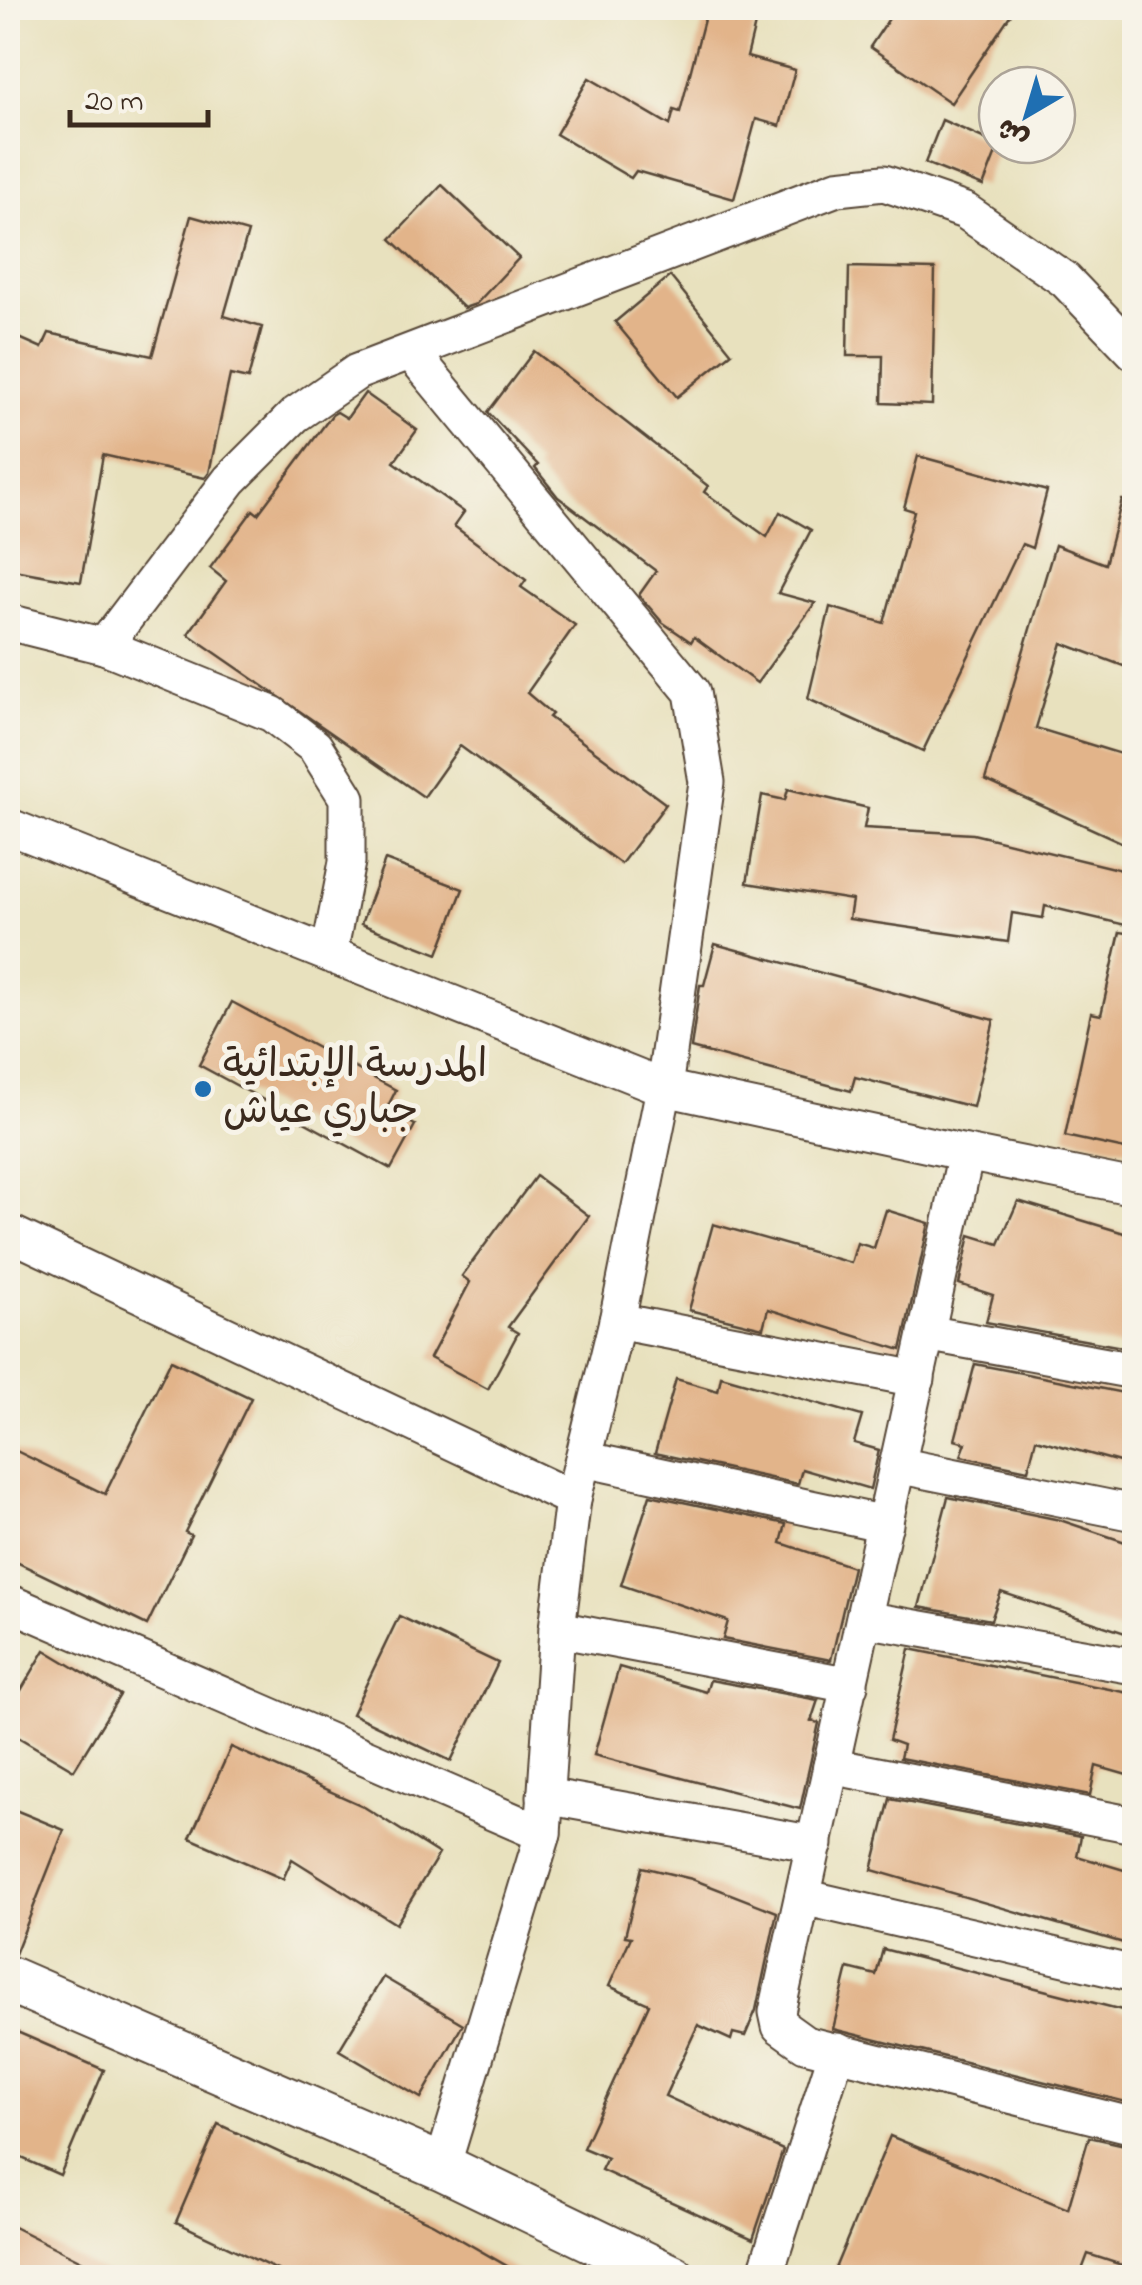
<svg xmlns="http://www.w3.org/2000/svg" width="1142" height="2285" viewBox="0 0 1142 2285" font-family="'Indie Flower','Playpen Sans Arabic',sans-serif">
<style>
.building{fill:#e2b48a}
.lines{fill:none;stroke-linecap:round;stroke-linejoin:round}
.minor-casing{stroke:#554536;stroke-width:39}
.tertiary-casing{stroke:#554536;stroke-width:49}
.minor{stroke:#fff;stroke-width:35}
.tertiary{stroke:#fff;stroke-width:45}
.poi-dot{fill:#1f6fb2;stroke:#f7f3e8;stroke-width:4}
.labels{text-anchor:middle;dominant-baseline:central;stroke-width:10;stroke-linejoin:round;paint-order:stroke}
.poi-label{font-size:40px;fill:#3b2a1e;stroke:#f7f3e8;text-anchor:start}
</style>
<rect width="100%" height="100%" fill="#f7f3e8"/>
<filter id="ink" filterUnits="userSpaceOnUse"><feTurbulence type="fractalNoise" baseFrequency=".01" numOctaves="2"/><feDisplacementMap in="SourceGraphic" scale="20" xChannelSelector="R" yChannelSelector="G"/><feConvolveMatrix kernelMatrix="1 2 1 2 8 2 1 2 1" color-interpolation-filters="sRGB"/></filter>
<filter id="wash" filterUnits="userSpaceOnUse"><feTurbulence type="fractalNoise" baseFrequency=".0048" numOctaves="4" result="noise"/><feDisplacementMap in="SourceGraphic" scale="40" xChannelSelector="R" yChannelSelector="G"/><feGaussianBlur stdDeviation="2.25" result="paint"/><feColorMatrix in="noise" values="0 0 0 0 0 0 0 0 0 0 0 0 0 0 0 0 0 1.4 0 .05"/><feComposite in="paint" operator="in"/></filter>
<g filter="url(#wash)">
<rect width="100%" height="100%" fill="#e8e1be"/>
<g id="blocks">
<g class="building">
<polygon points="707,8 759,8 747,57 795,70 780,126 756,119 734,199 636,171 631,178 556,134 589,78 670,125 674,110 680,112"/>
<polygon points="896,8 1015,8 951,103 870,47"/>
<polygon points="942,120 999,145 983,186 925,163"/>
<polygon points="442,185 519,258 476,304 464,308 391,239"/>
<polygon points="191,216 248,232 224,316 262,327 248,379 230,375 209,473 205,478 103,455 81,582 8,569 8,333 42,348 49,333 152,356"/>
<polygon points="849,267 935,269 932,405 882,403 883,356 847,356"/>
<polygon points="670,276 732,353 677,397 615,322"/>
<polygon points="534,351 708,486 704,492 767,537 780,512 811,530 778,593 815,603 757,683 694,637 691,642 662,622 639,595 656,571 558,497 535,468 538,465 488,412"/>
<polygon points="365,393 417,430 394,462 464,512 454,526 526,580 521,587 575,625 527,693 552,714 549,717 666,804 621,864 460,746 424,797 188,634 226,581 210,568 253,510 258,514 332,415 337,412 347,418"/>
<polygon points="918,456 1047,491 1032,548 1022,544 923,751 808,699 830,607 884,623 914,511 904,508"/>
<polygon points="1122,500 1134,501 1134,670 1062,643 1036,728 1134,758 1134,848 985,780 1055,545 1105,564"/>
<polygon points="788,789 868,808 864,828 973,834 1134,873 1134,927 1045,906 1043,918 1012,913 1008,942 849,919 852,900 747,883 762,795 785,800"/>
<polygon points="385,860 463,889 438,954 361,924"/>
<polygon points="1120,932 1134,934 1134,1151 1065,1136 1091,1013 1101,1015"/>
<polygon points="715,944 994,1020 973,1107 855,1077 851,1091 691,1048 700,985 704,985"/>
<polygon points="232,1002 396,1090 386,1110 415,1125 391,1169 199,1065"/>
<polygon points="536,1176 589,1216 508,1327 518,1333 488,1389 430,1358 470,1282 462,1276"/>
<polygon points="1018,1201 1134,1236 1134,1305 1122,1347 986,1322 993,1295 959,1284 970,1235 999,1244"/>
<polygon points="886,1210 929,1223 901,1350 768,1309 763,1328 689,1310 713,1224 851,1263 857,1243 874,1248"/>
<polygon points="171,1360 251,1398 185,1532 191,1535 147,1625 8,1558 8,1447 105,1494"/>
<polygon points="975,1364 1134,1395 1134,1466 1036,1439 1028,1470 961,1456 966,1443 955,1440"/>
<polygon points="721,1376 862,1416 854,1443 879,1450 870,1489 802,1469 798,1484 655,1453 676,1379 718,1391"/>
<polygon points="650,1495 786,1524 781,1543 853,1567 831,1660 723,1639 728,1621 621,1585"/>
<polygon points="948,1497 1060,1520 1134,1545 1134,1614 1128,1634 1001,1592 991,1620 919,1607"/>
<polygon points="399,1616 498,1663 451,1761 352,1714"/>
<polygon points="910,1649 1134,1694 1134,1777 1096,1766 1090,1795 900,1758 903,1745 889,1740"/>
<polygon points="45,1650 120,1695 74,1770 8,1731 8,1712"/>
<polygon points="619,1667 706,1692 710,1680 818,1700 811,1721 819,1723 800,1809 594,1755"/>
<polygon points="231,1747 361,1805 439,1854 396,1924 292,1859 283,1879 190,1838"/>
<polygon points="890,1799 1081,1836 1077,1856 1134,1873 1134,1946 872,1870"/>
<polygon points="8,1807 64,1830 15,1954 8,1953"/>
<polygon points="642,1867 692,1879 777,1912 756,2010 745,2036 733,2033 731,2040 698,2025 665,2096 783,2150 753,2239 601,2170 607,2158 583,2148 649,2004 609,1986 631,1937 625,1936"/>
<polygon points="883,1949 1134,2013 1134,2104 833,2029 848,1968 876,1975"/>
<polygon points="383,1977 463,2024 421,2098 339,2050"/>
<polygon points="8,2028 104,2070 60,2175 8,2152"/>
<polygon points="218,2124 432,2223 528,2278 294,2278 176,2222"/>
<polygon points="890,2136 1068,2209 1089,2137 1134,2147 1134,2269 1088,2254 1079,2278 831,2278"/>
<polygon points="8,2224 115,2278 8,2278"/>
</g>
</g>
</g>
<g filter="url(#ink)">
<use href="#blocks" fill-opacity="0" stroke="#554536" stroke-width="2.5"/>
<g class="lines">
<g class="minor-casing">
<g id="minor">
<polyline points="412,353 692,692 707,782 664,1088 966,1153 777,2012 780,2026 805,2044 1134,2126"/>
<polyline points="8,622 104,646 272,714 315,747 347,798 347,862 329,954"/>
<polyline points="104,646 230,480 295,415 357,372 837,188 884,183 965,211 1065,280 1134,352"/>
<polyline points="8,826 664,1088 617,1321 573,1499 557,1629 543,1834 442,2167"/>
<polyline points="966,1153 1134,1187"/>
<polyline points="8,1232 573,1499"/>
<polyline points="617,1321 917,1379"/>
<polyline points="926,1333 1134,1371"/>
<polyline points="583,1459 885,1524"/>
<polyline points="897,1465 1134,1513"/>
<polyline points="8,1602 543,1834"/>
<polyline points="864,1619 1134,1666"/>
<polyline points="557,1629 850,1685"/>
<polyline points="831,1766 1134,1825"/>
<polyline points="545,1796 815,1844"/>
<polyline points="803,1897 1134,1974"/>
<polyline points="764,2278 837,2051"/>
</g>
</g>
<g class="tertiary-casing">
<polyline id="tertiary" points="8,1979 442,2167 673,2278"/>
</g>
<use href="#minor" class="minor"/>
<use href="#tertiary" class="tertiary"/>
</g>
</g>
<circle class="poi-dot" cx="203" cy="1089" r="10"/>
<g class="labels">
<g class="poi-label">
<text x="223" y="1066">المدرسة الإبتدائية<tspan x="223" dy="46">جباري عياش</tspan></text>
</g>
</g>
<rect width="1142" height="2285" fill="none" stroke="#f7f3e8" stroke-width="40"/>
<g transform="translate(1027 115) rotate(218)"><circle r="48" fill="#f7f3e8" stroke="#aca397" stroke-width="2.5"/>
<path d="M0-8L18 38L0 25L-18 38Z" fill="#1f6fb2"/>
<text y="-15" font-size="28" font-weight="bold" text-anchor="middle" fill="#3b2a1e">ش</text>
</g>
<path d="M70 110v15h138v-15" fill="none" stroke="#3b2a1e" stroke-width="5"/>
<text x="85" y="110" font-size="30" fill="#3b2a1e" stroke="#f7f3e8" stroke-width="8" paint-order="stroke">20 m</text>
</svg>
